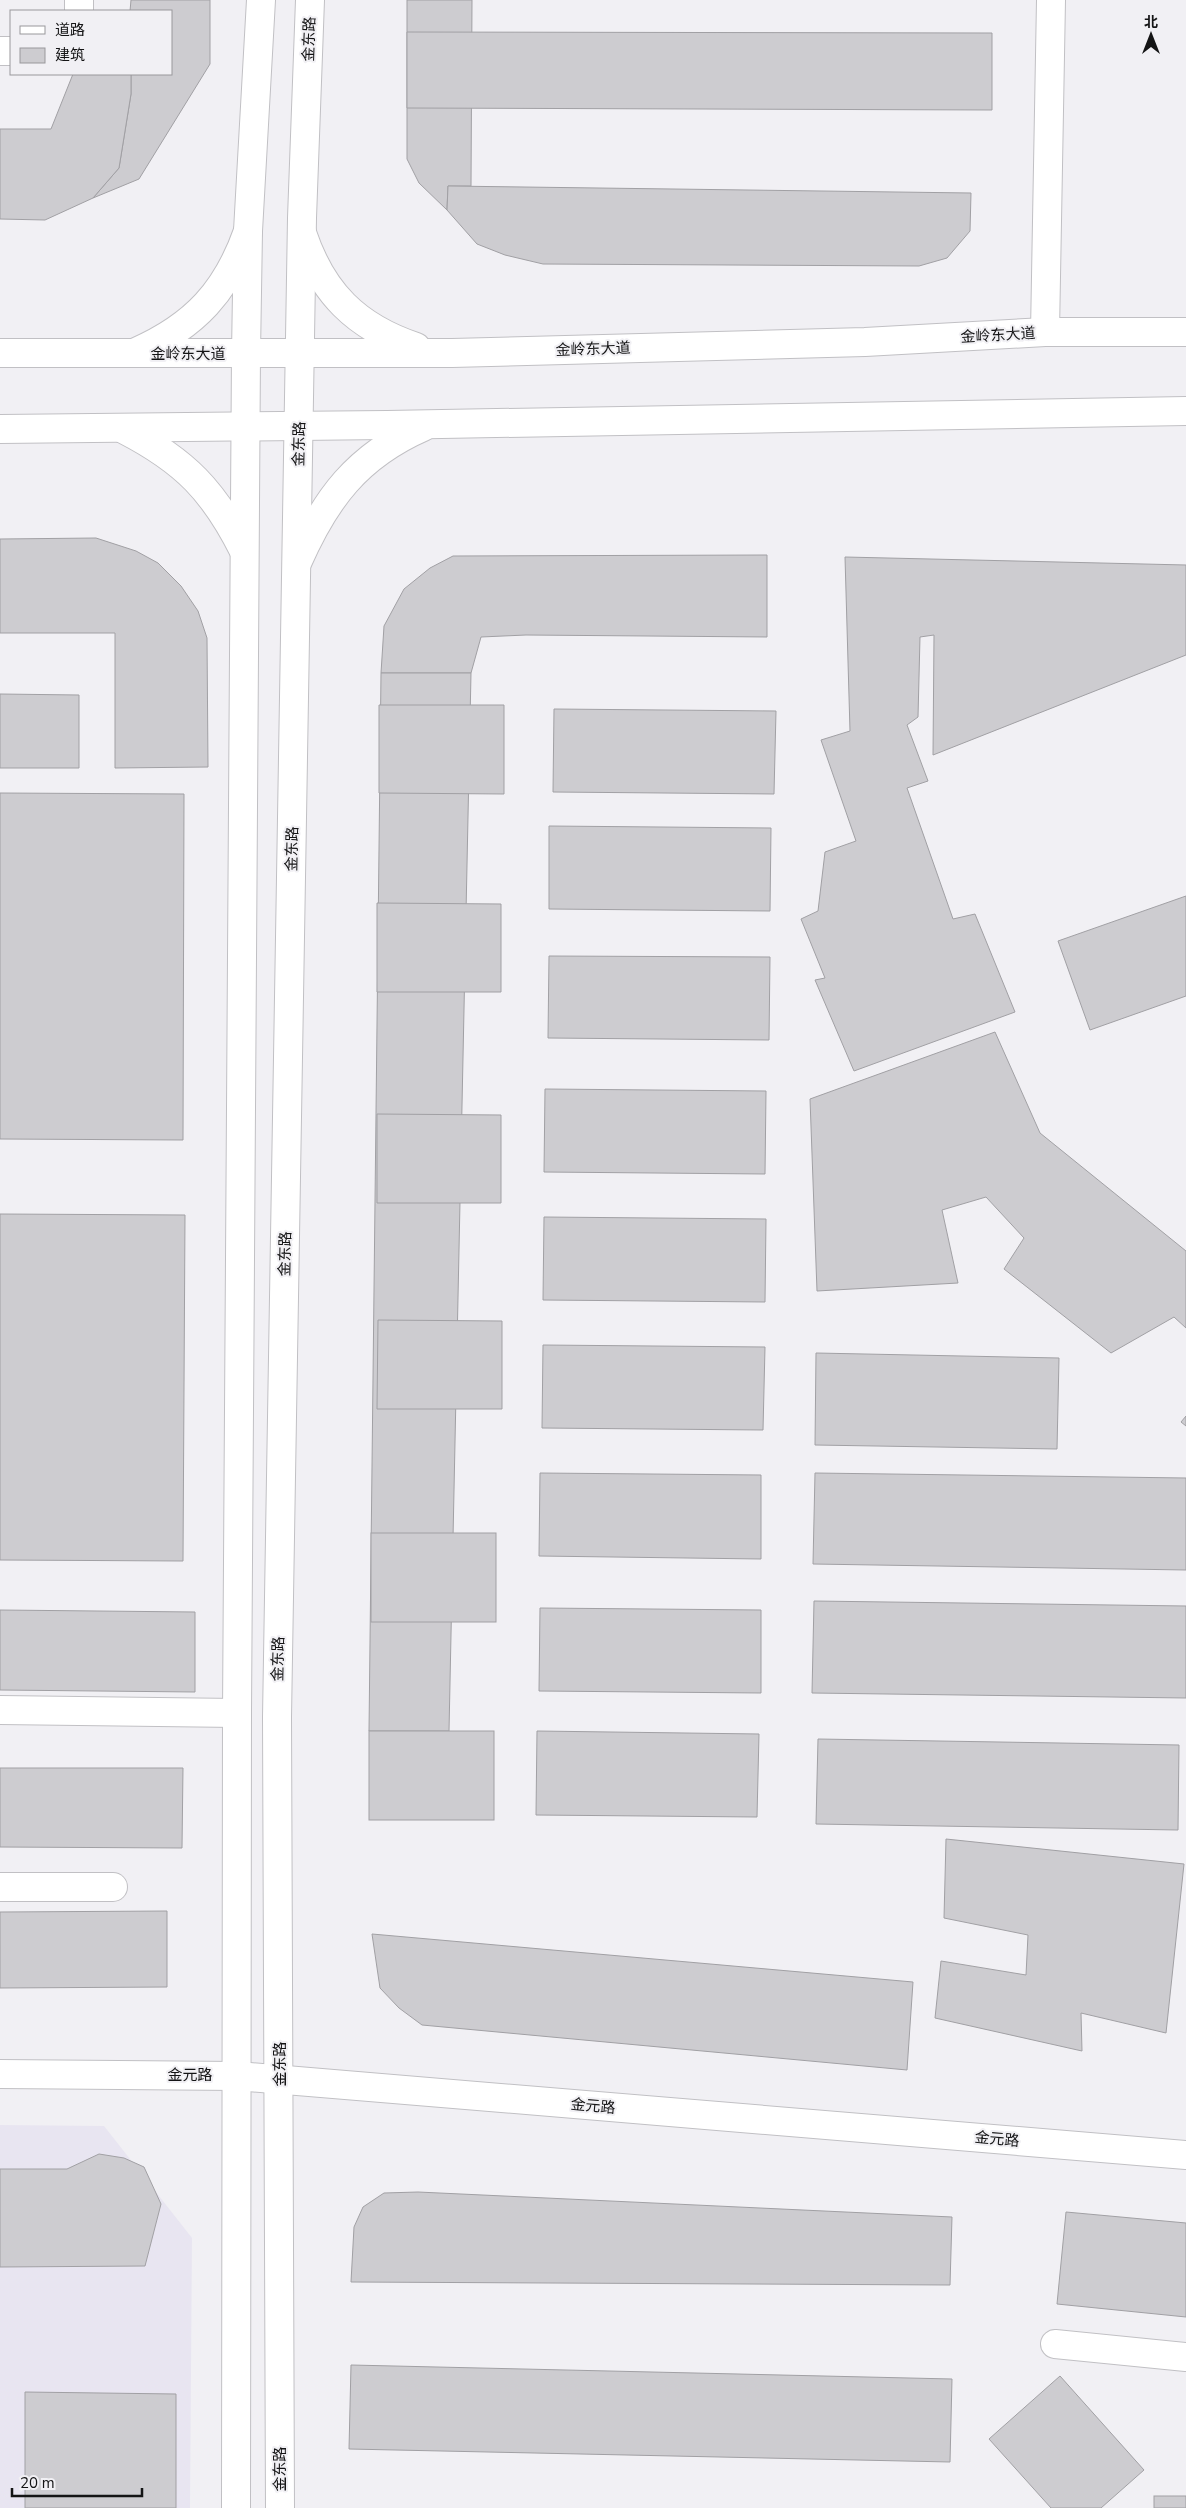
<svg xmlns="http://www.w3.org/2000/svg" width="1186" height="2508" viewBox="0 0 1186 2508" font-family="'Nunito Sans','Noto Sans SC',sans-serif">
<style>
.built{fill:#e8e5f1}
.building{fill:#cdccd0;stroke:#a1a0a4}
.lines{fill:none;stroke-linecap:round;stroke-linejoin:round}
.minor-casing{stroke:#c1c0c4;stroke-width:30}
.tertiary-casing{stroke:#c1c0c4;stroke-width:30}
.secondary-casing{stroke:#c1c0c4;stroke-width:30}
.minor{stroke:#fff;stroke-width:28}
.tertiary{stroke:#fff;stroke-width:28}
.secondary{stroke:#fff;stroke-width:28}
.labels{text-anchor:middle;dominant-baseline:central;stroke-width:4;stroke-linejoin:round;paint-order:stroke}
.street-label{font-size:15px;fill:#141415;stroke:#f1f0f4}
</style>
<rect width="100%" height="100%" fill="#f1f0f4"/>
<polygon class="built" points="0,2125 104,2126 192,2238 190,2508 0,2508"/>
<g class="building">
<polygon points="131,0 210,0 210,64 139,179 93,198 119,168 131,94 131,74 171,74 171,11 130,11"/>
<polygon points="407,0 472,0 471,186 448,186 447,210 419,183 407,159"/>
<polygon points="407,32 992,33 992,110 407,108"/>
<polygon points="73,74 131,74 131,94 119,168 93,198 45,220 0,219 0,129 51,129"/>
<polygon points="448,186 971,193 970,231 947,258 919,266 543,264 505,255 477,244 447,210"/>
<polygon points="96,538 136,551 158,563 181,586 198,611 207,638 208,767 115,768 115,633 0,633 0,539"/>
<polygon points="767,555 767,637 526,635 481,637 471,673 381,673 384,626 404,589 430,568 453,556"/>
<polygon points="845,557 1186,565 1186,655 933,755 934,635 920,637 918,717 907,725 928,781 907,788 953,919 975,914 1015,1012 854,1071 815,980 825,978 801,919 818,911 825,852 856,841 821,740 850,731"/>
<polygon points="381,673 471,673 449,1731 369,1731"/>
<polygon points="0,694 79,695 79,768 0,768"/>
<polygon points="379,705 504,705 504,794 379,793"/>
<polygon points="554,709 776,711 774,794 553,792"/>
<polygon points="0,793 184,794 183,1140 0,1139"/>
<polygon points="549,826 771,828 770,911 549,909"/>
<polygon points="1186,896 1186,996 1090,1030 1058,941"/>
<polygon points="377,903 501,904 501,992 377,992"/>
<polygon points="549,956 770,957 769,1040 548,1038"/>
<polygon points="995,1032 1040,1133 1186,1251 1186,1328 1174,1317 1111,1353 1004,1269 1024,1238 986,1197 942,1210 958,1283 817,1291 810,1099"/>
<polygon points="545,1089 766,1091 765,1174 544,1172"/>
<polygon points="377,1114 501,1115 501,1203 377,1203"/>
<polygon points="0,1214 185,1215 183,1561 0,1560"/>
<polygon points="544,1217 766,1219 765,1302 543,1300"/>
<polygon points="378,1320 502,1321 502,1409 377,1409"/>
<polygon points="543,1345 765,1347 763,1430 542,1428"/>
<polygon points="816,1353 1059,1358 1057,1449 815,1445"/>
<polygon points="1186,1416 1186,1426 1181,1422"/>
<polygon points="540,1473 761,1475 761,1559 539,1556"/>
<polygon points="815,1473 1186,1478 1186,1570 813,1564"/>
<rect x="371" y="1533" width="125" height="89"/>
<polygon points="814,1601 1186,1606 1186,1698 812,1693"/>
<polygon points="540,1608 761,1610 761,1693 539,1691"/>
<polygon points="0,1610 195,1612 195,1692 0,1690"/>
<rect x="369" y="1731" width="125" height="89"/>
<polygon points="537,1731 759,1734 757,1817 536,1815"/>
<polygon points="818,1739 1179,1745 1178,1830 816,1824"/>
<polygon points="0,1768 183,1768 182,1848 0,1847"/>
<polygon points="946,1839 1184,1864 1166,2033 1081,2013 1082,2051 935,2018 941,1961 1026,1975 1028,1935 944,1918"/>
<polygon points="167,1911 167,1987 0,1988 0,1912"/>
<polygon points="372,1934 913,1982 907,2070 422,2025 399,2008 380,1988"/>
<polygon points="99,2154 124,2158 144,2167 161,2204 145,2266 0,2267 0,2169 67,2169"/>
<polygon points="418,2192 952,2217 950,2285 351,2282 354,2227 363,2207 384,2193"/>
<polygon points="1066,2212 1186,2223 1186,2317 1057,2304"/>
<polygon points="351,2365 952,2379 950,2462 349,2449"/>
<polygon points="1060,2376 1144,2470 1101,2508 1051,2508 989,2439"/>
<polygon points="25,2392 176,2394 176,2508 25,2508"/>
<rect x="1154" y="2496" width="32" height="12"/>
</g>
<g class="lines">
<g class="minor-casing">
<g id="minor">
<polyline points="79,11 79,0"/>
<polyline points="0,51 11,51"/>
<polyline points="1045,332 1051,0"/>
<polyline points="0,1710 237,1713"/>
<polyline points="0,1887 113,1887"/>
<polyline points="1055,2344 1186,2357"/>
</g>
</g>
<g class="tertiary-casing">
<g id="tertiary">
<polyline points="0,2074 237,2076 1186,2155"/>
<polyline points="236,2508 237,1713 246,353 248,231 261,0"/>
<polyline points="280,2508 277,1717 302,218 310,0"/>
</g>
</g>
<g class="secondary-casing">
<g id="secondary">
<path d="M302,233C322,293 356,327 416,347"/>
<path d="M136,352C195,326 227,291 248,231"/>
<polyline points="0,353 452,353 865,342 1045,332 1186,332"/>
<polyline points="0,429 387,425 1186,411"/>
<path d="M125,430C185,461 214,491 244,551"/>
<path d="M297,563C325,499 357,456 423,427"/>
</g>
</g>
<use href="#minor" class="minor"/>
<use href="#tertiary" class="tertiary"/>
<use href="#secondary" class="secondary"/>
</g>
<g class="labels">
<g class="street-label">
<text transform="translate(309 39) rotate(-88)">金东路</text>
<text transform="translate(998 335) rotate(-3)">金岭东大道</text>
<text transform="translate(593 349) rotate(-2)">金岭东大道</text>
<text x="188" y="354">金岭东大道</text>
<text transform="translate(299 444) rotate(-89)">金东路</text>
<text transform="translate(292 849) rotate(-89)">金东路</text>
<text transform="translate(285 1254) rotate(-89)">金东路</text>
<text transform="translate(278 1659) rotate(-89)">金东路</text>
<text transform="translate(280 2064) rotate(-90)">金东路</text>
<text x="190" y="2075">金元路</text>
<text transform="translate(593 2106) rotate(5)">金元路</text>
<text transform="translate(997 2139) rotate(5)">金元路</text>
<text transform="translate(280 2469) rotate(-90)">金东路</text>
</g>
</g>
<rect x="10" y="10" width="162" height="65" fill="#f1f0f4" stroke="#99989b"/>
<rect x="20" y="26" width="25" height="8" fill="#ffffff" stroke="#99989b"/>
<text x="55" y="35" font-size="15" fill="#141415">道路</text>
<rect x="20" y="48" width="25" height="15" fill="#cdccd0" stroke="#99989b"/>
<text x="55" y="60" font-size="15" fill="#141415">建筑</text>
<g transform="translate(1151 35)" stroke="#f1f0f4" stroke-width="4" paint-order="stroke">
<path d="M0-4L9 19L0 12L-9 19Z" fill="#141415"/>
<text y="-8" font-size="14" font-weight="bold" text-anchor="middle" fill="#141415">北</text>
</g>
<path d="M12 2488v8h130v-8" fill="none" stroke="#141415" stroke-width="2.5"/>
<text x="20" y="2488" font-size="15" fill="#141415" stroke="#f1f0f4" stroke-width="4" paint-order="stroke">20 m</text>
</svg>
